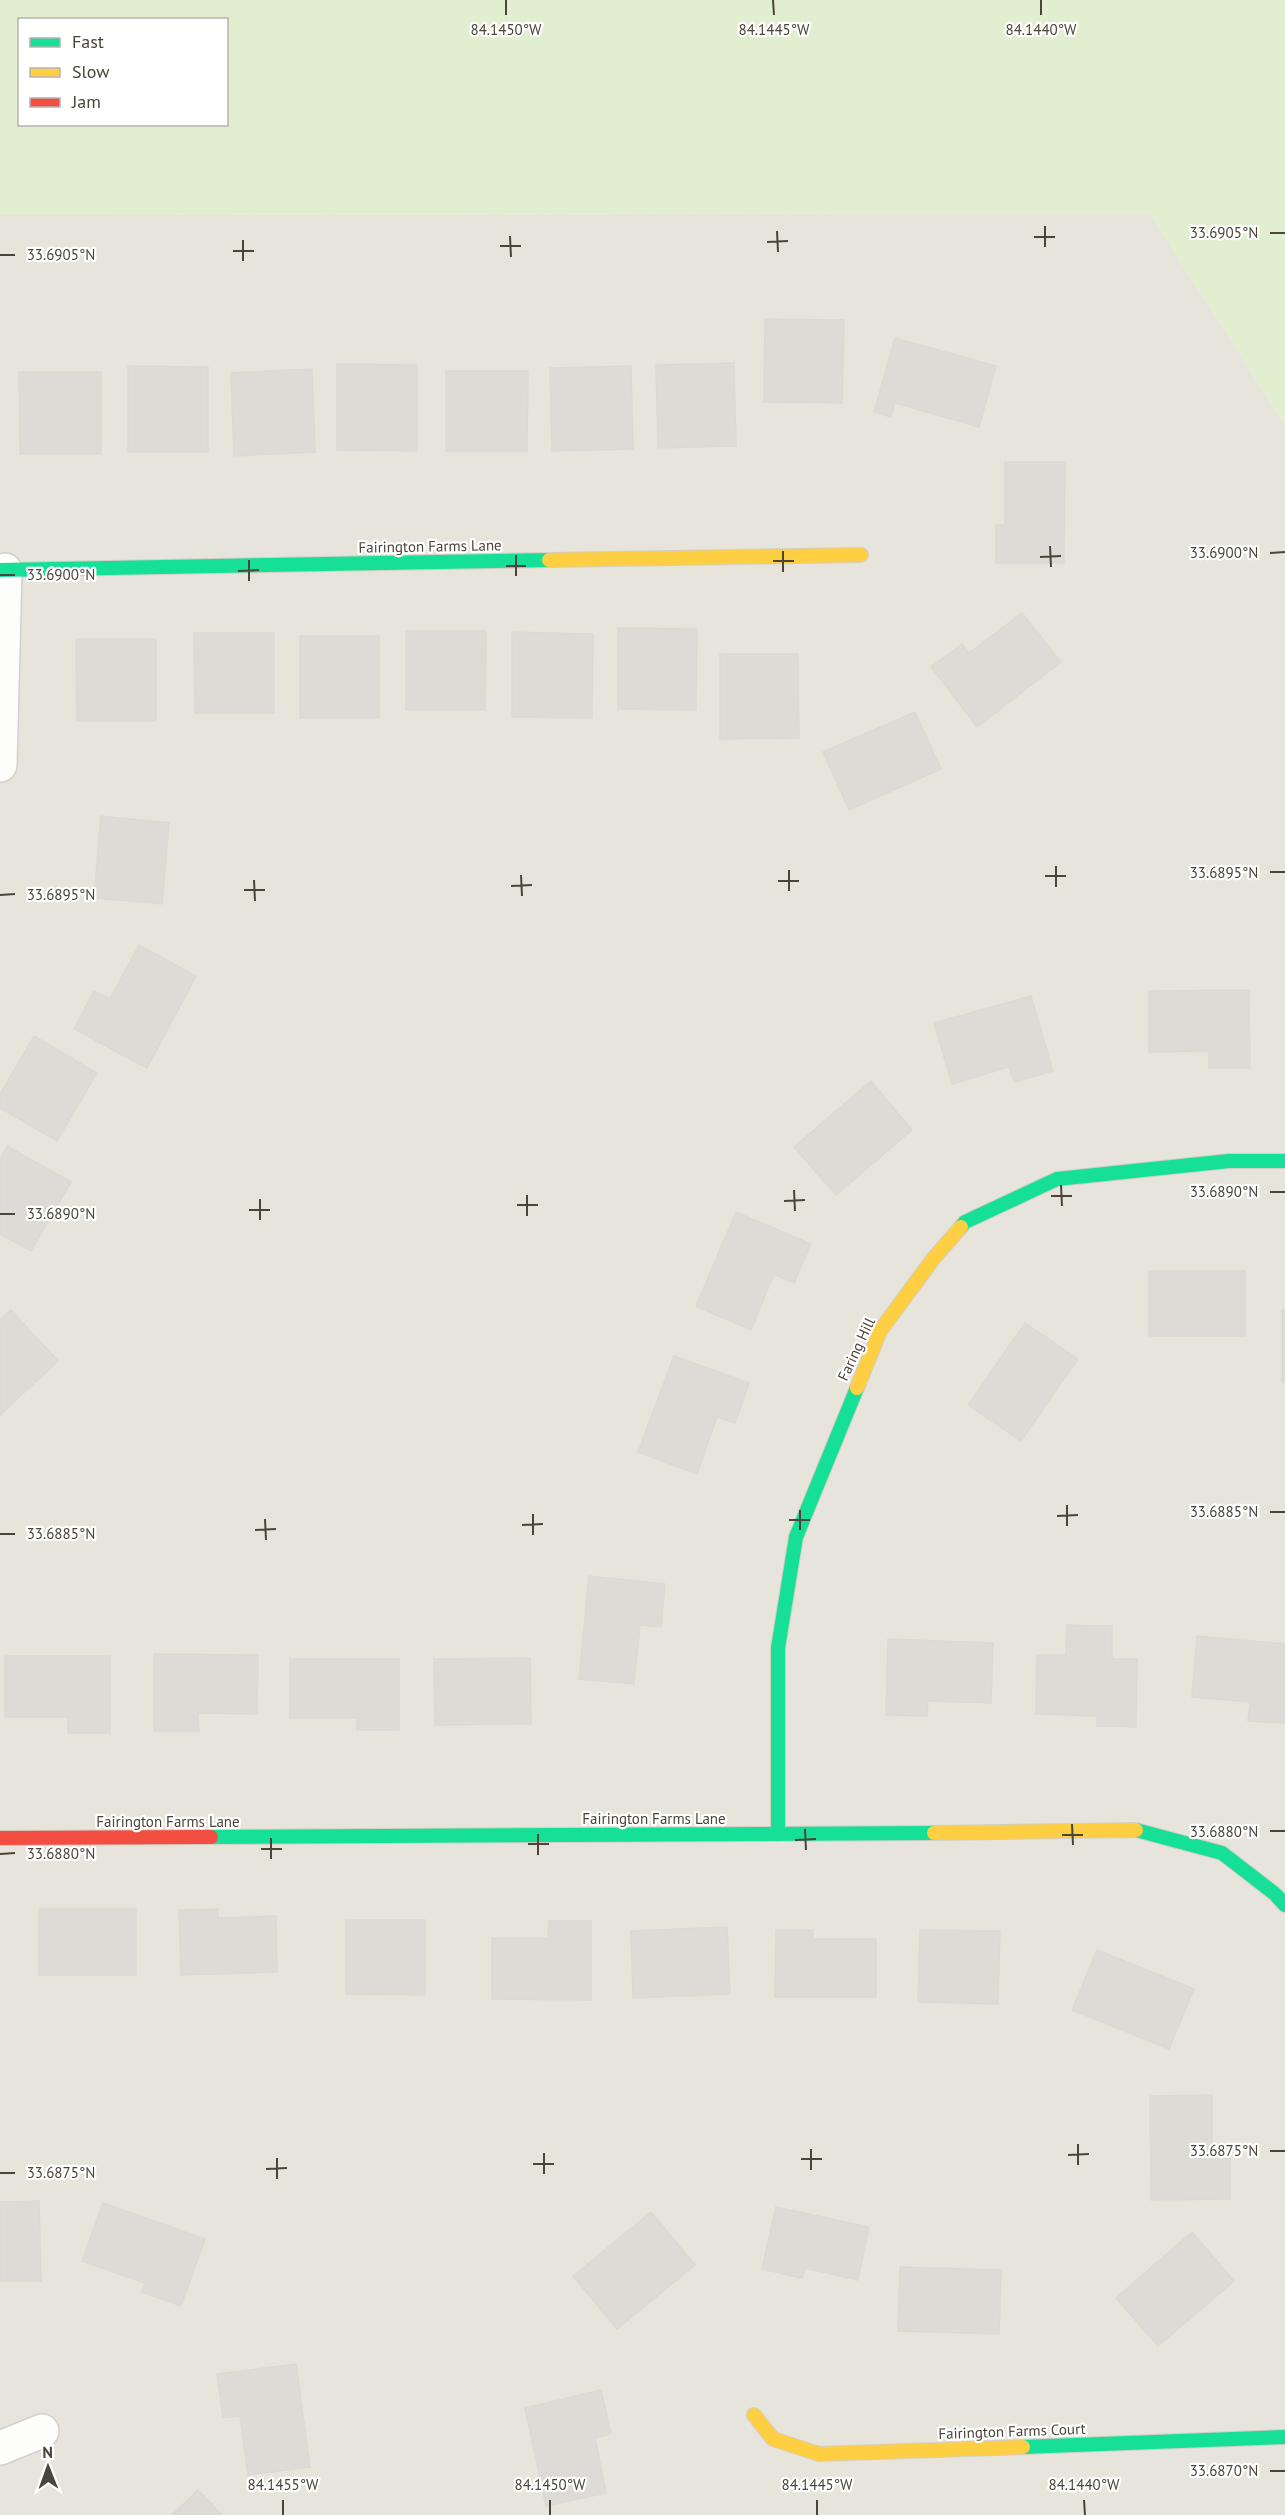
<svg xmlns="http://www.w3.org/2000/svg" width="1285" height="2515" viewBox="0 0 1285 2515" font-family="'PT Sans',sans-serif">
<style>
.residential{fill:#e7e4dc}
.green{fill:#e1eecf;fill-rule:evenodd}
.building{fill:#dedbd6;stroke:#dcd9d4;stroke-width:1.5}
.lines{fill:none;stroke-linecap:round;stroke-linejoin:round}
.street-casing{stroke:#d2d0cb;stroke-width:36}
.fast-casing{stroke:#d3cfc5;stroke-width:16}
.slow-casing{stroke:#d3cfc5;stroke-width:16}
.jam-casing{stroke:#d3cfc5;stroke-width:16}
.street{stroke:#fdfdfc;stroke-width:33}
.fast{stroke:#16e098;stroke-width:14}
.slow{stroke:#ffcf43;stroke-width:14}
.jam{stroke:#f24e42;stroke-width:14}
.ticks{fill:none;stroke:#4b4439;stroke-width:2}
.labels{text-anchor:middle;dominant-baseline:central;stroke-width:4.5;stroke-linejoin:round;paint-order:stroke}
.street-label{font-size:15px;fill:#4b4439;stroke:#fff}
.ticks-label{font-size:15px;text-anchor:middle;fill:#4b4439;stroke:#fff;stroke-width:4.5;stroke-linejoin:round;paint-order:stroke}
</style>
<rect width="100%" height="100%" fill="#f4f2ee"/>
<polygon class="residential" points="1150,214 1285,425 1285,2515 0,2515 0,215"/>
<path class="green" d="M0,0H1285V425L1150,214L0,215ZM20,20H226V124H20Z"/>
<g class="building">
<polygon points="765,319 844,320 842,403 764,402"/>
<polygon points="895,338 996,366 979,427 895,403 891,417 874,412"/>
<polygon points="734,363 736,446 658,448 656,365"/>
<polygon points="337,364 417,365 417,451 337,450"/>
<polygon points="128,366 208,367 208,452 128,452"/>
<polygon points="631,366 633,449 552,451 550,368"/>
<polygon points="312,369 315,452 234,456 231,373"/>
<polygon points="446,371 528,371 527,451 446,451"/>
<polygon points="19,372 101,372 101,454 20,454"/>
<polygon points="1005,462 1065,462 1064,563 996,563 996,525 1005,525"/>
<polygon points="1022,613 1061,662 977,727 931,667 962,644 969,653"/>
<polygon points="618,628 697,629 696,710 618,709"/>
<polygon points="406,631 486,631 485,710 406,710"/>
<polygon points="512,632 593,634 592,718 512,717"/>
<polygon points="194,633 274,633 274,713 195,713"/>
<rect x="300" y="636" width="79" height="82"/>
<polygon points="76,639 156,639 156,721 77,721"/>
<polygon points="720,654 798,654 799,738 720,739"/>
<polygon points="915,712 941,769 849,810 823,752"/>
<polygon points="101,816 169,823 162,904 94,898"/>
<polygon points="139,945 196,976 147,1068 74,1029 94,991 110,999"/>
<polygon points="1249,990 1250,1068 1209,1068 1209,1051 1149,1052 1149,991"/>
<polygon points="1031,996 1053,1071 1014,1082 1009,1067 952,1084 934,1023"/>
<polygon points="34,1036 97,1073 57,1141 0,1108 0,1094"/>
<polygon points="871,1081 912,1130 836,1195 794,1147"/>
<polygon points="7,1146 71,1182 31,1251 0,1234 0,1159"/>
<polygon points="736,1212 811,1244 794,1283 774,1274 751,1330 696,1306"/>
<rect x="1149" y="1271" width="96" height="65"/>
<polygon points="11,1310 58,1361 0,1415 0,1320"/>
<rect x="1282" y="1310" width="3" height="72"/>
<polygon points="1025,1323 1078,1359 1021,1441 968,1405"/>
<polygon points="674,1356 749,1383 735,1423 717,1417 697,1474 638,1452"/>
<polygon points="589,1576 665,1584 661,1627 640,1625 634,1684 579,1679"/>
<polygon points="1067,1625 1112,1626 1112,1659 1137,1659 1136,1727 1097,1726 1097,1716 1036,1714 1037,1655 1066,1655"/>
<polygon points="1197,1636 1285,1644 1285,1723 1248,1721 1250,1702 1192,1697"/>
<polygon points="888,1639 993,1643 991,1703 928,1701 927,1716 886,1715"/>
<polygon points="154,1654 258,1655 257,1714 198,1713 199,1731 154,1731"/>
<polygon points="5,1656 110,1656 110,1733 68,1733 68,1717 5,1717"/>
<polygon points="530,1658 531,1724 435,1725 434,1659"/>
<polygon points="290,1659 399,1659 399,1730 357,1730 357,1718 290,1718"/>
<rect x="39" y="1909" width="97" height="66"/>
<polygon points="218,1909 218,1918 276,1916 277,1972 181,1975 179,1910"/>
<polygon points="346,1920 425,1920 425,1995 346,1994"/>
<polygon points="549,1921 591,1921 591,2000 492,1999 492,1938 548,1938"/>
<polygon points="727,1927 730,1994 633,1998 631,1931"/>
<polygon points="776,1930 813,1930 813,1939 876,1939 876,1997 775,1997"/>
<polygon points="920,1930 1000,1931 998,2004 918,2002"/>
<polygon points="1097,1950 1194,1989 1169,2049 1072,2010"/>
<polygon points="1212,2095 1212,2158 1230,2158 1230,2199 1151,2200 1150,2096"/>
<polygon points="39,2201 41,2281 0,2281 0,2202"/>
<polygon points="103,2203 205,2239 181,2306 142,2292 145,2283 82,2261"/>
<polygon points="776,2207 869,2227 858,2280 805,2268 802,2278 762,2269"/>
<polygon points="651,2212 695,2265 617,2329 573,2276"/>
<polygon points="1192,2232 1234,2281 1158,2346 1116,2298"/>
<polygon points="900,2267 1001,2270 999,2334 898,2331"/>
<polygon points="296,2364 310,2467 248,2475 240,2416 223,2418 217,2374"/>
<polygon points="601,2390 611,2434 595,2438 606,2493 546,2506 525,2408"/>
<polygon points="198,2490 222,2515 172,2515"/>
</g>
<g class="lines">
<g class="street-casing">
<g id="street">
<polyline points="0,765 5,570"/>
<polyline points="0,2448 42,2431"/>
</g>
</g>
<g class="fast-casing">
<g id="fast">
<polyline points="0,570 549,560"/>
<polyline points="961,1227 965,1222 1057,1179 1229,1161 1285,1161"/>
<polyline points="1136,1830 1222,1853 1275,1894 1285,1905"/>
<polyline points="778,1834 778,1648 796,1537 857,1388"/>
<polyline points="211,1837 934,1833"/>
<polyline points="1023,2447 1285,2437"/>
</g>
</g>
<g class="slow-casing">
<g id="slow">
<polyline points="549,560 861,555"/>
<polyline points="857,1388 880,1331 933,1259 961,1227"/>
<polyline points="934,1833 1136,1830"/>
<polyline points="754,2415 773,2439 819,2454 1023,2447"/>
</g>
</g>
<g class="jam-casing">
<polyline id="jam" points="0,1838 211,1837"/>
</g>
<use href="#street" class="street"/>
<use href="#fast" class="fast"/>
<use href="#slow" class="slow"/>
<use href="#jam" class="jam"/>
</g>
<path class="ticks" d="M506,0V15M773,0L774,15M1041,0V15M1045,226V247M777,231L778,252M1270,233H1285M510,236L511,257M1034,237H1055M243,240V261M767,242L788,241M500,246H521M233,251H254M0,255H15M1050,546L1051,567M783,551V572M1270,553L1285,552M516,555V576M1040,557L1061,556M249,560V581M773,561H794M506,566H526M238,571L259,570M0,575H15M1056,866V887M789,870V891M1270,872H1285M521,875L522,896M1045,876H1066M254,880L255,901M778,881H799M511,886L532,885M244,890H265M0,895L15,894M1061,1185L1062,1206M794,1190L795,1211M1270,1192H1285M527,1195V1216M1051,1196H1072M260,1199V1220M784,1201L805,1200M517,1205H538M249,1210H270M0,1214H15M1067,1505V1526M800,1510V1530M1270,1512H1285M533,1514V1535M1057,1516L1078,1515M265,1519L266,1540M789,1520H810M522,1525L543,1524M255,1530L276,1529M0,1534H15M1072,1824L1073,1845M805,1829L806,1850M1270,1831H1285M538,1834V1855M1062,1835H1083M271,1838V1859M795,1840L816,1839M528,1844H549M261,1849H282M0,1854L15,1853M1078,2144V2165M811,2149V2170M1270,2151H1285M544,2153V2174M1068,2155L1089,2154M277,2158V2179M801,2159H822M533,2164H554M266,2169L287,2168M0,2173H15M1270,2471H1285M283,2500V2515M550,2500V2515M817,2500V2515M1084,2500L1085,2515"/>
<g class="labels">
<g class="street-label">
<text transform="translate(430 546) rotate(-1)">Fairington Farms Lane</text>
<text transform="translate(856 1349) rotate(-65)">Faring Hill</text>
<text x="654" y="1818">Fairington Farms Lane</text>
<text x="168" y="1821">Fairington Farms Lane</text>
<text transform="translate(1012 2431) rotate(-2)">Fairington Farms Court</text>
</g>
</g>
<g class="ticks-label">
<text x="506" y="35">84.1450°W</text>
<text x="774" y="35">84.1445°W</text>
<text x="1041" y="35">84.1440°W</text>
<text x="1224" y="238">33.6905°N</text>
<text x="61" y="260">33.6905°N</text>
<text x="1224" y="558">33.6900°N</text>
<text x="61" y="580">33.6900°N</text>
<text x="1224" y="878">33.6895°N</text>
<text x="61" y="900">33.6895°N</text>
<text x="1224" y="1197">33.6890°N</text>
<text x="61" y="1219">33.6890°N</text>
<text x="1224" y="1517">33.6885°N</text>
<text x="61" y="1539">33.6885°N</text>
<text x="1224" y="1837">33.6880°N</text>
<text x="61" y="1859">33.6880°N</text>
<text x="1224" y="2156">33.6875°N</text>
<text x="61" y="2178">33.6875°N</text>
<text x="1224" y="2476">33.6870°N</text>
<text x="283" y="2490">84.1455°W</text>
<text x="550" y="2490">84.1450°W</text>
<text x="817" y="2490">84.1445°W</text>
<text x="1084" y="2490">84.1440°W</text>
</g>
<rect x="18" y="18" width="210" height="108" fill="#ffffff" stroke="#b7b4b0" stroke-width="1.5"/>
<rect x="30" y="38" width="30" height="9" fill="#16e098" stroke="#b7b4b0" stroke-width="1.5"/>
<text x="72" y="48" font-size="18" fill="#4b4439">Fast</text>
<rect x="30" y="68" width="30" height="9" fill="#ffcf43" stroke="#b7b4b0" stroke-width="1.5"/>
<text x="72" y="78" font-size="18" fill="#4b4439">Slow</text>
<rect x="30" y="98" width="30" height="9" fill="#f24e42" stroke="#b7b4b0" stroke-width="1.5"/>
<text x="72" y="108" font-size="18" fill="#4b4439">Jam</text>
<g transform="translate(48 2467) rotate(359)" stroke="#ffffff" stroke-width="4.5" paint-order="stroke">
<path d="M0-4.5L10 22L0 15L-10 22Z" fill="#4b4439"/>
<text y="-9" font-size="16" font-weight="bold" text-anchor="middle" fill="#4b4439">N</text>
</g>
</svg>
